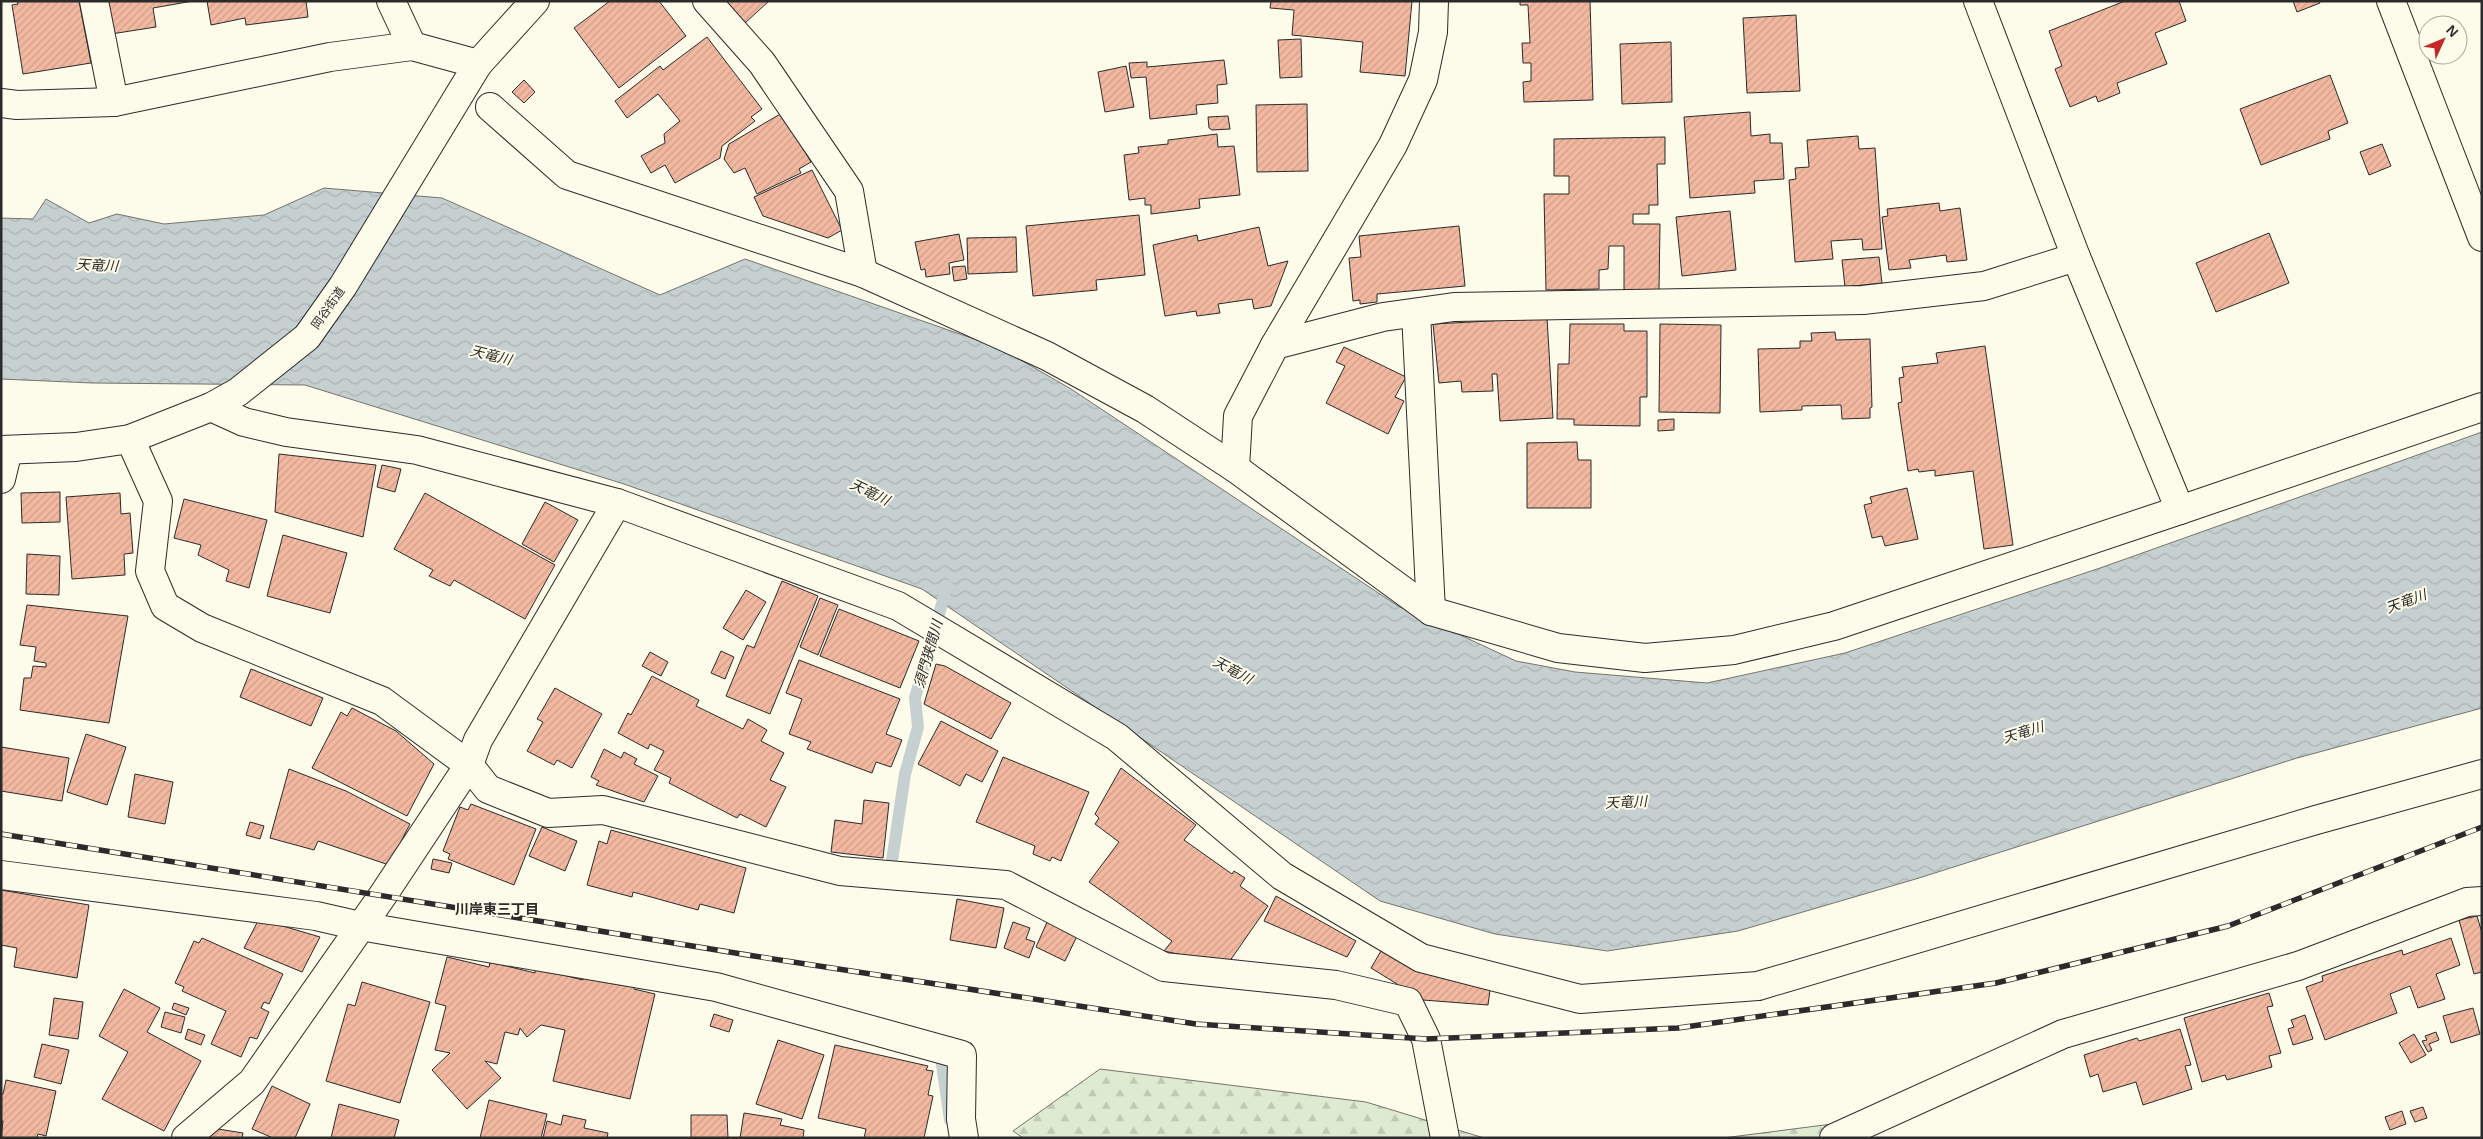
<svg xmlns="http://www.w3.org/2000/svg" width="2483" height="1139" viewBox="0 0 2483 1139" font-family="Arial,'Noto Sans JP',sans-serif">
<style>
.forest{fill:url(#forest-firs);stroke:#74746e}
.water{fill:url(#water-waves);stroke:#74746e}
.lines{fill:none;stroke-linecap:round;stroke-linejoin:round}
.stream{stroke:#c7d0d0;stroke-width:12}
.building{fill:url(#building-hatch);stroke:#2b2b2b}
.minor-casing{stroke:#2b2b2b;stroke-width:30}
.major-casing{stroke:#2b2b2b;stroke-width:30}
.minor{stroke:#fdfbea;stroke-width:28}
.major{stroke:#fdfbea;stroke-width:28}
.rail-casing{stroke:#2b2b2b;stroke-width:5.5}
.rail{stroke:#fdfbea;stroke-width:4;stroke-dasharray:11;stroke-linecap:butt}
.labels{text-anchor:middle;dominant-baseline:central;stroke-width:4;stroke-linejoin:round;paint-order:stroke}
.street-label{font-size:12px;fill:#2b2b2b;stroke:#fdfbea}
.water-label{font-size:14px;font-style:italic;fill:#2b2b2b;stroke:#fdfbea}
.neighbourhood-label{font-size:14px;font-weight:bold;fill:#2b2b2b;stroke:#fdfbea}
</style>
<defs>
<pattern id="forest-firs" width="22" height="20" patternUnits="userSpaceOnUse" patternTransform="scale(1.25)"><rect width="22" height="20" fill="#deebd1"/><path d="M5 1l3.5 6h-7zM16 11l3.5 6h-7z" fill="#bfcab4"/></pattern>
<pattern id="water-waves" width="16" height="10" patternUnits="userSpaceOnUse" patternTransform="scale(1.25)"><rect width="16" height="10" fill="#c7d0d0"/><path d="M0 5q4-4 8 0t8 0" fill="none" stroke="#abb3b3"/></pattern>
<pattern id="building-hatch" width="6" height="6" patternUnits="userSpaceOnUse" patternTransform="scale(1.25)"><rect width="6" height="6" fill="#f2b8a0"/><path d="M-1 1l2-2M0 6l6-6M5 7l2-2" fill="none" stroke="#d09e8a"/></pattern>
</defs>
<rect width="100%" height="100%" fill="#fdfbea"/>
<g class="forest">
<polygon points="1100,1069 1366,1102 1484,1138 1023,1138 1013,1131"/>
<polygon points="1840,1123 1848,1138 1723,1138"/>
</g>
<polygon class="water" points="324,188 442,198 660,295 745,259 1000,348 1071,389 1398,606 1516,661 1575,672 1707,683 1845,653 2103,567 2482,432 2482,708 2297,758 1919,878 1738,931 1607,951 1495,934 1380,901 922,589 624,484 305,385 92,383 1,379 1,218 33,219 46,199 89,223 117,214 164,224 264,215"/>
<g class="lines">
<g class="stream">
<polyline points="892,861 905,774 918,727 915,698 947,586"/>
<polyline points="942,1065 950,1120"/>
</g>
</g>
<g class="building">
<polygon points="17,1 79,1 91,63 23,74 12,5 18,4"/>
<polygon points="106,1 193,1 153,8 156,27 111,34"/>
<polygon points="207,1 306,1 308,17 246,25 245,18 211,25"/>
<polygon points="610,1 659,1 686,36 619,88 574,28"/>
<polygon points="725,1 769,1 745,23"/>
<polygon points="1271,1 1412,1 1405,76 1360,72 1363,42 1292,35 1294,10 1270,8"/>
<polygon points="1520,1 1590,1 1593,100 1524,102 1523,82 1531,81 1531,63 1523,63 1522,43 1530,43 1528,5 1520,5"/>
<polygon points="2125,1 2179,1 2186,21 2155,33 2167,64 2117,83 2120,93 2098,102 2096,96 2070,107 2055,69 2062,66 2049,31"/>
<polygon points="2293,1 2319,1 2320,3 2297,12"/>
<polygon points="1796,15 1800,91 1747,93 1743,18"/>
<polygon points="707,37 762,109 751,117 755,121 722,146 720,158 675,183 665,165 651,173 641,156 665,143 664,134 680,121 658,94 627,118 615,101 660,66 663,70"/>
<polygon points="1301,39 1302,77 1280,78 1278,40"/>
<polygon points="1671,42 1672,102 1622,104 1620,44"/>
<polygon points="1224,60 1227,84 1217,85 1218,103 1196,105 1197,114 1150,119 1146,77 1131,78 1129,63 1147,62 1147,67"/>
<polygon points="1126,66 1134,107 1105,112 1098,72"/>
<polygon points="2330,75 2348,123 2328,131 2330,139 2261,165 2240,109"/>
<polygon points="524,80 535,92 524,103 512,92"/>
<polygon points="1307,104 1308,171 1257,172 1256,105"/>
<polygon points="1750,112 1751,136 1770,134 1770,143 1782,143 1784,179 1754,181 1755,193 1690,198 1684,117"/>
<polygon points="782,113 811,162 799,169 801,173 757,194 745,168 734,173 724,159 729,144"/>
<polygon points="1228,116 1230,129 1212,130 1209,128 1208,117"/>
<polygon points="1217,134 1218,147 1234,146 1240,195 1199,199 1200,208 1151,214 1151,205 1145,205 1145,198 1129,200 1124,155 1139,153 1138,147 1168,144 1168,140"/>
<polygon points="1858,136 1859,149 1875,148 1882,249 1863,250 1862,239 1831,241 1833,259 1795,262 1789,180 1796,179 1795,168 1809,167 1807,140"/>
<polygon points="1665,137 1665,164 1657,164 1658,205 1649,205 1649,214 1633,214 1633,224 1660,224 1659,290 1624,290 1624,246 1609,246 1608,269 1599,270 1599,289 1546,290 1544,194 1569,194 1569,176 1554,176 1554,139"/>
<polygon points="2382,144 2391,166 2369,175 2360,152"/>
<polygon points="812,170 842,230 828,238 763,216 754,197"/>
<polygon points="1939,203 1940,211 1960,208 1967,260 1947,262 1946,255 1909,260 1911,268 1889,270 1882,217 1888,216 1887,209"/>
<polygon points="1730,211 1736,270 1682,276 1676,217"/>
<polygon points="1139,215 1145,275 1096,280 1097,290 1033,296 1026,226"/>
<polygon points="1459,226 1465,286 1377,294 1377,302 1360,304 1360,300 1353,301 1349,258 1361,257 1359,236"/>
<polygon points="1259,227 1268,266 1288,261 1271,306 1254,309 1252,299 1218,304 1220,313 1197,316 1196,311 1165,316 1153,245 1197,235 1198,241"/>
<polygon points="2269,233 2289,283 2216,312 2196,263"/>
<polygon points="959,234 964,260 949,263 950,274 926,277 925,269 921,270 915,242"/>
<polygon points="1016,237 1017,272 968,274 967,238"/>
<polygon points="1879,257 1882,283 1845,287 1842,260"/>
<polygon points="965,266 967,279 954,281 952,267"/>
<polygon points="1547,318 1553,418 1500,421 1497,374 1492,374 1493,391 1462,392 1461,381 1439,383 1433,324"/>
<polygon points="1570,324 1624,324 1624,331 1647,331 1647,397 1640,397 1640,426 1574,425 1574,419 1557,419 1558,364 1569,364"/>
<polygon points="1660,324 1721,325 1720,413 1659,412"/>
<polygon points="1835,332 1836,340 1870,339 1872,407 1870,408 1870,418 1842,419 1841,405 1802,406 1802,410 1760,412 1758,349 1800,348 1800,341 1812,341 1811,333"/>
<polygon points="1985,346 2013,545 1984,549 1973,471 1935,476 1935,470 1919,472 1918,469 1908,471 1898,403 1902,402 1899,378 1904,377 1902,367 1938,363 1936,353"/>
<polygon points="1344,347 1406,377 1395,397 1404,401 1388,434 1326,403 1345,366 1336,362"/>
<polygon points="1674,419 1674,430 1658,431 1658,420"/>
<polygon points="1577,442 1578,460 1591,460 1591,508 1527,508 1527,443"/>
<polygon points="279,454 376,465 363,537 275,512"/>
<polygon points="382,465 401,469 395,492 377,487"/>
<polygon points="1907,488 1918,539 1885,546 1882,536 1872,538 1864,505 1872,503 1870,497"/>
<polygon points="60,492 60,522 22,523 21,493"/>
<polygon points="120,493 121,514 130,513 133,553 124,554 125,575 72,579 66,497"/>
<polygon points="425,493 555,565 525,619 454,580 450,586 429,576 433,570 394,549"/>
<polygon points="184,499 267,520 249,588 226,581 229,570 198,555 201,545 174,538"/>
<polygon points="545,502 578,520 554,562 522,544"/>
<polygon points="283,535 347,553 330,613 267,596"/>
<polygon points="27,554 60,556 59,595 26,594"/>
<polygon points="782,581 818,596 770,714 726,696 747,645 754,648"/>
<polygon points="746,590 766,602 743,640 723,628"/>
<polygon points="820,598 838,605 818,655 800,647"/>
<polygon points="27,605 128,616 109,723 20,710 24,678 31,678 33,666 46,667 46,663 34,661 36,647 20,645"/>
<polygon points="839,609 919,641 900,688 820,656"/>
<polygon points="721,651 734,657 725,679 711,673"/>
<polygon points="650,652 668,662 661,676 642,666"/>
<polygon points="799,660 900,699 886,734 902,740 891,767 876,762 872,773 807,749 811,742 789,734 802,699 786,693"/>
<polygon points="936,664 945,666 1011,703 991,739 924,704"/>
<polygon points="251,669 323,698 311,726 240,697"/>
<polygon points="652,676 699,700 696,706 743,729 748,719 767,730 761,741 784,753 770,780 786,787 766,827 740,814 737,818 669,783 671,778 654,770 664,751 650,744 648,749 618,733 628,713 631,715"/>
<polygon points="555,688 602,714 572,768 557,760 554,765 527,751 543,722 537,719"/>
<polygon points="352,708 396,731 434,764 407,816 312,768 341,712 347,716"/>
<polygon points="941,721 998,751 982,782 966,774 960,786 918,764"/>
<polygon points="86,734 126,747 107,805 67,792"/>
<polygon points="1,747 69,758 62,801 1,791"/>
<polygon points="604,749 621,758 624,752 637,759 634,764 658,776 644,802 596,785 599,781 591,777"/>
<polygon points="1003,757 1089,792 1061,861 1052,857 1050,861 1033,854 1035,846 976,822"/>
<polygon points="1121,768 1196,825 1184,840 1232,874 1234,871 1245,878 1240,886 1268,906 1227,965 1164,951 1172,941 1089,882 1119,842 1095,824 1099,818 1095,814"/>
<polygon points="289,769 346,791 410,824 389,865 318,841 314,850 270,838"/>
<polygon points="135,774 173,782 165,824 128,817"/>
<polygon points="864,800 889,803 883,858 831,852 835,820 862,824"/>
<polygon points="471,804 536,829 514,885 448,859 450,854 443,851 460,807 468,810"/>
<polygon points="250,822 264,826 260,839 246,835"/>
<polygon points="542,827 577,841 565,871 529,856"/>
<polygon points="611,830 746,868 734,913 700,904 698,910 633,892 632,897 587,885 599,841 607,844"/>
<polygon points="433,859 452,863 449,873 431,869"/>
<polygon points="1,890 89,905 77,978 14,967 17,948 1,945"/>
<polygon points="1276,896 1356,941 1347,957 1264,921"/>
<polygon points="957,899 1004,908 996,948 950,940"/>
<polygon points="2477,916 2482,933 2482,972 2474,974 2459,920"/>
<polygon points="259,919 320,937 302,972 244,948"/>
<polygon points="1048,920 1078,934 1065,961 1036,947"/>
<polygon points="1013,922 1030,928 1026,939 1035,942 1029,958 1004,948"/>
<polygon points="202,938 283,974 269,1004 264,1002 261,1008 269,1012 257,1039 250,1037 241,1057 211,1044 226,1011 182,991 184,987 175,983 194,941 199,943"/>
<polygon points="2451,938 2460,965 2436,974 2445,999 2418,1008 2410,986 2390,994 2397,1013 2325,1040 2306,987 2323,981 2322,976 2402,950 2403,955"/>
<polygon points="1381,951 1492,975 1488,1005 1423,1000 1371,968"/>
<polygon points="447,957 489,967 490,962 535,973 535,968 583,980 584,977 620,985 621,979 635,983 634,989 655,994 630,1099 553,1081 565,1030 541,1025 527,1037 520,1028 518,1035 505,1032 497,1064 485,1061 501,1078 467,1109 432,1070 450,1053 435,1050 446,1006 435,1003"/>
<polygon points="362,982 430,1002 400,1103 326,1081 348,1004 355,1006"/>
<polygon points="124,989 160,1008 147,1032 201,1061 164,1131 102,1099 128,1052 99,1036"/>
<polygon points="2269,993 2273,1006 2267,1007 2281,1053 2269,1056 2272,1067 2227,1080 2225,1075 2202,1082 2184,1018"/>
<polygon points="54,998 83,1002 78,1039 49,1035"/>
<polygon points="174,1003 189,1008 186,1015 172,1009"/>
<polygon points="2473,1008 2480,1034 2451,1043 2443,1016"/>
<polygon points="165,1012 185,1017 181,1033 161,1027"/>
<polygon points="714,1014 733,1020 729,1032 710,1026"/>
<polygon points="2305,1015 2313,1039 2293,1045 2288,1029 2294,1027 2291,1020"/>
<polygon points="188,1029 205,1035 201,1045 185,1039"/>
<polygon points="2180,1029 2191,1065 2185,1066 2192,1089 2143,1105 2136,1082 2103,1092 2098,1074 2090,1077 2084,1055 2137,1038 2139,1041"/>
<polygon points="2436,1032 2439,1040 2429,1044 2432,1050 2428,1052 2422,1041 2427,1040 2425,1036"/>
<polygon points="2414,1034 2426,1055 2411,1063 2399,1043"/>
<polygon points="778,1040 824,1055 802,1119 756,1104"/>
<polygon points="42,1044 69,1050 61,1084 34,1077"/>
<polygon points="835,1045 928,1066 926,1070 933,1071 928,1095 933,1096 924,1138 864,1138 866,1129 818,1118"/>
<polygon points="6,1080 56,1091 46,1136 38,1134 37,1138 1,1138 3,1121 1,1121 1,1094 3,1094"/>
<polygon points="272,1086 310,1104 295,1138 273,1138 252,1129"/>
<polygon points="489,1100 547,1114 541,1138 480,1138"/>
<polygon points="339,1104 399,1120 394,1138 331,1138"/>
<polygon points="2423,1107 2427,1118 2415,1122 2410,1111"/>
<polygon points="2402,1111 2406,1124 2390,1130 2385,1117"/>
<polygon points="744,1113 782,1119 780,1125 804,1130 803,1138 740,1138"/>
<polygon points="563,1115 586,1120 584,1128 608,1133 607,1138 543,1138 547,1121 561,1125"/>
<polygon points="691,1115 727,1115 728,1138 691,1138"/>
<polygon points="212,1128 243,1133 242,1138 207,1138"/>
</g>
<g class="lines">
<g class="minor-casing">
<g id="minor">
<polyline points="94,1 114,102"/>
<polyline points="391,1 412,46"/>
<polyline points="707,1 762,63 849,191 863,273"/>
<polyline points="1434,1 1433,32 1423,80 1393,145 1275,345 1238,416 1235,468 1431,611 1558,648 1645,658 1734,650 1834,626 2180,510"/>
<polyline points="1978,1 2076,257 2180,510 2482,407"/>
<polyline points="2391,1 2482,237"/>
<polyline points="1,103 17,105 114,102 330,57 412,46 478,64"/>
<polyline points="490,107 567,175 863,273 1047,356 1145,409 1235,468"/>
<polyline points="1416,313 1431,611"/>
<polyline points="1275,345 1383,317 1454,307 1863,300 1984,286 2076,257"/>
<polyline points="211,407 244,422 286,432 417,450 617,503 898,606 1117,737 1282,876 1421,958 1580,999 1758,986 2316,820 2482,774"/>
<polyline points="130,439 158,501 150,571 165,606 202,628 382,701 469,765 488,789 548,813 603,810 840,871 1006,885 1164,967 1336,985 1408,1002 1426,1039 1445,1138"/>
<polyline points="1,479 8,450"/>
<polyline points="1,875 316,916 360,926 716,987 962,1055 961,1119 964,1138"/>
<polyline points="186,1138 252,1082 383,895 469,765 478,740 617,503"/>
<polyline points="1834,1138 2063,1034 2298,966 2467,902 2482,901"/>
</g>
</g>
<g class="major-casing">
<polyline id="major" points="1,450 76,447 130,439 211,407 238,392 307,337 343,286 478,64 535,1"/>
</g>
<use href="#minor" class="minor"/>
<use href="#major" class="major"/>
<g class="rail-casing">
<polyline id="rail" points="1,834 754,956 1196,1024 1426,1039 1678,1028 1996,983 2228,926 2482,827"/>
</g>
<use href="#rail" class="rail"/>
</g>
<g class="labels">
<g class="street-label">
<text transform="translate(328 308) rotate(-55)">岡谷街道</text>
</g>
<g class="water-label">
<text transform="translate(97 265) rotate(3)">天竜川</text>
<text transform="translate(491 355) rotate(14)">天竜川</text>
<text transform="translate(870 492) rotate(26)">天竜川</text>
<text transform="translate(2406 601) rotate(-20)">天竜川</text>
<text transform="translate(928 654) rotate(-74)">須門狭間川</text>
<text transform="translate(1233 670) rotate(28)">天竜川</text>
<text transform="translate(2023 732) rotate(-17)">天竜川</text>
<text transform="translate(1626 802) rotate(-3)">天竜川</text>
</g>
<g class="neighbourhood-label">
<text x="497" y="909">川岸東三丁目</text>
</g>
</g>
<rect width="2483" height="1139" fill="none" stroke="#2b2b2b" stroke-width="5"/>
<g transform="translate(2443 40) rotate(46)"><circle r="24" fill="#fdfbea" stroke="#a9a89e"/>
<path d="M0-4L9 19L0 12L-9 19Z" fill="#c62828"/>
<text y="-8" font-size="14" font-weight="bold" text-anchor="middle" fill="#2b2b2b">N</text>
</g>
</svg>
